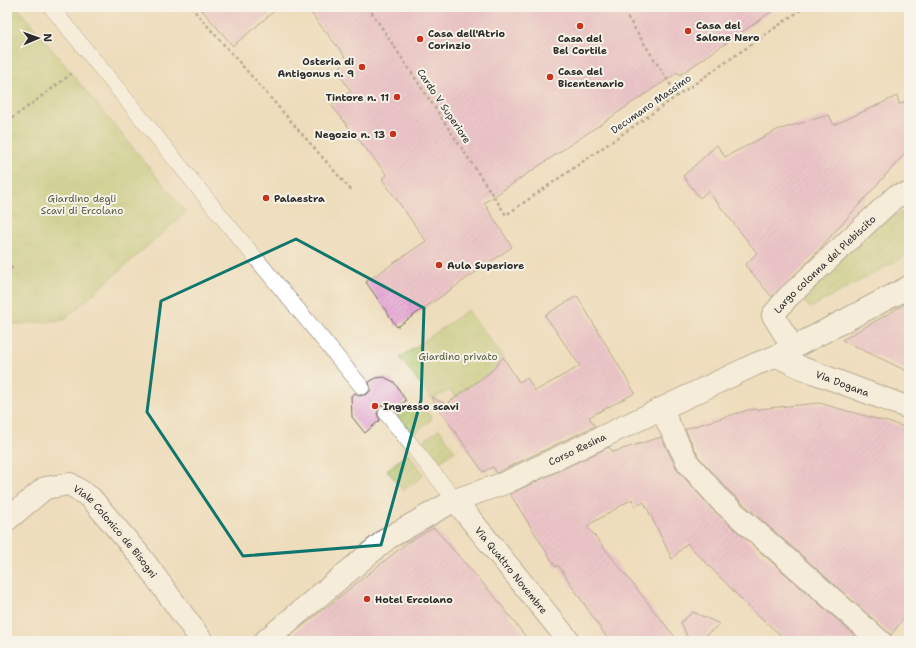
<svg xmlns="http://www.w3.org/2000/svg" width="916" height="648" viewBox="0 0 916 648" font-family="'Shantell Sans',sans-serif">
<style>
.park{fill:url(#park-tufts);stroke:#6c784b}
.garden{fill:url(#garden-furrows);stroke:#6c784b}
.building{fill:url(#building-hatch)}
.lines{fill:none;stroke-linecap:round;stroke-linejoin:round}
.service-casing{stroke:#6f695e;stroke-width:16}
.minor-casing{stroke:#6f695e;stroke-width:24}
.tertiary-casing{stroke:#6f695e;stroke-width:24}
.primary-casing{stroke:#6f695e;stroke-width:24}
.path{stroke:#6f695e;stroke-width:2.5;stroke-dasharray:3 3;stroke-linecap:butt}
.service{stroke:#fff;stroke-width:15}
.minor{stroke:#fff;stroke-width:22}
.tertiary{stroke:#fff;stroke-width:22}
.primary{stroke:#fff;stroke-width:22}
.marked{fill:none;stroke:#0f766e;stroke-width:3;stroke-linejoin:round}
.poi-dot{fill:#c8321e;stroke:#f7f3e8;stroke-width:1.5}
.labels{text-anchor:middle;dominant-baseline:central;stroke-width:4;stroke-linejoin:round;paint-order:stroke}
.poi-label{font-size:10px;font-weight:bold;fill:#2b2b2b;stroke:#f7f3e8;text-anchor:start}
.street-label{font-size:10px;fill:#2b2b2b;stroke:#f7f3e8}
.park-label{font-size:10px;fill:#525a3e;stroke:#f7f3e8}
</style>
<defs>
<pattern id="park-tufts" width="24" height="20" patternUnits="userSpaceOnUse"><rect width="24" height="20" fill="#aec66b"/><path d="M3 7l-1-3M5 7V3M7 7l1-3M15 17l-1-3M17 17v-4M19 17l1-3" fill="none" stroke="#96aa5d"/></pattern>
<pattern id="garden-furrows" width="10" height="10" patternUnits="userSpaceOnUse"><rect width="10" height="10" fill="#aec66b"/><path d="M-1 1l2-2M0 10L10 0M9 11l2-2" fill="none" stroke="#96aa5d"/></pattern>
<pattern id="building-hatch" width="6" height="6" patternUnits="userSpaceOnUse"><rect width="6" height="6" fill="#e7a7d7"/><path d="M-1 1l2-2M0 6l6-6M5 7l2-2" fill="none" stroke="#bb88af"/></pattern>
</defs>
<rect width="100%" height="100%" fill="#f7f3e8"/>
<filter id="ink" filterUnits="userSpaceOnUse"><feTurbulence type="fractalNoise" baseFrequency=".025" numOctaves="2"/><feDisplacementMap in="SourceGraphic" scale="8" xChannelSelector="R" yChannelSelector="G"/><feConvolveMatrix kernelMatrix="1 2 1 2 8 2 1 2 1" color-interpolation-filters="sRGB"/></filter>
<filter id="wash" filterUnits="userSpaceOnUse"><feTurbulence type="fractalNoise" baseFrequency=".012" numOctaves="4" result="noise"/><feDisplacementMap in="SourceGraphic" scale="16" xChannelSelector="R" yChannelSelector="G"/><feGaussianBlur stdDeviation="0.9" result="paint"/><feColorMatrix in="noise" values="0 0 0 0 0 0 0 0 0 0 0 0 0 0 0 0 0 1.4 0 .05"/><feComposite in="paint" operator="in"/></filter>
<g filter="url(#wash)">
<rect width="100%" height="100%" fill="#eeddbc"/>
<g class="park">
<polygon points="7,7 17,7 186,212 64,320 7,325"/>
<polygon points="468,310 503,357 493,370 455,397 450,390 432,399 400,358"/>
</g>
<g class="garden">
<polygon points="909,210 909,254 810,308 796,293 880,221"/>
<polygon points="403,408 425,409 432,419 413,435 395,413"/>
<polygon points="439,429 455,451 434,466 418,445"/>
<polygon points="408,453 424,475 403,491 387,470"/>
</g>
<g id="blocks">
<g class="building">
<polygon points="199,7 279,7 233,46"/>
<polygon points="306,7 778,7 680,75 678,72 484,203 512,247 397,327 366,282 426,241 382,179 387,175 331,105 351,91 336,70 348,60"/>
<polygon points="897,96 899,104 909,100 909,149 806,264 772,297 745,265 757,253 708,191 700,198 683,176 717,145 725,157 777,130 829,115 834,125"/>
<polygon points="577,296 635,393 589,417 595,426 500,471 497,473 493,467 483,472 431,397 452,407 449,402 493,370 503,357 519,382 527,378 535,391 580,366 545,315"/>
<polygon points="909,302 909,372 842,340"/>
<polygon points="384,377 394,382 406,401 394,408 389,405 381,406 377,414 380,420 365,433 352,417 351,396 355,393 359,396 367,394 371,390 369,382 376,378"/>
<polygon points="819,403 909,428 909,611 891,635 730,492 698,456 685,429 748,410"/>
<polygon points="661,437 678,471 712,509 861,641 787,641 746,604 687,543 672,559 644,502 635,507 632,499 587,526 678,641 609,641 558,565 556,567 510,494 609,447 613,452"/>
<polygon points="434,528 495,597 529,641 284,641 408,542"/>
<polygon points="693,612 720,624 698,641 689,641 681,622"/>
</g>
</g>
</g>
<g filter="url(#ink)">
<use href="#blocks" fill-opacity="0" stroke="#6f695e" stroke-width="1"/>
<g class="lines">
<g class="service-casing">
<g id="service">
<polyline points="51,7 216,210 362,387"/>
<polyline points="386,413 455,500"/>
</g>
</g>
<g class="minor-casing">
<g id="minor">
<path id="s1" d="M793,348L773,315L787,298L896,196L909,194"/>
<path id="s2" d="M777,356L802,368L909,408"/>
<polyline points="661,409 688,463 721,501 880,641"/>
<path id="s3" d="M7,520L45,488L70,484L91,498L141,557L202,641"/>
</g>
</g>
<g class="tertiary-casing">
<g id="tertiary">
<path id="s4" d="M455,500L569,641"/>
</g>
</g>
<g class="primary-casing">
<g id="primary">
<path id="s5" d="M265,641L388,538L455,500L505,483L756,364L777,356L909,287"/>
</g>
</g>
<g class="path">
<polyline points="191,7 351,190"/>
<polyline points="368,7 506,215 805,7"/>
<polyline points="621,7 677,95"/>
<polyline points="7,122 74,72"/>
<polyline points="7,262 13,270"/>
</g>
<use href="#service" class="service"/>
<use href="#minor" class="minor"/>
<use href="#tertiary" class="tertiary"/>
<use href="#primary" class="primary"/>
</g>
</g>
<path d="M0 0H916V648H0ZM296,239L424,308L421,400L381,545L243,556L147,412L161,301Z" fill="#eeddbc" fill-opacity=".55" fill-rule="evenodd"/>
<path class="marked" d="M296,239L424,308L421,400L381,545L243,556L147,412L161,301Z"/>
<g class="poi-dot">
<circle cx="580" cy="26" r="4"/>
<circle cx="688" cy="31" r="4"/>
<circle cx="420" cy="39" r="4"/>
<circle cx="362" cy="67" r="4"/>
<circle cx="550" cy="77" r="4"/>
<circle cx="397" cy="97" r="4"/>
<circle cx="393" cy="134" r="4"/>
<circle cx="266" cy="198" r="4"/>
<circle cx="439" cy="265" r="4"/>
<circle cx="375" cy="406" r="4"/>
<circle cx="367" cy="599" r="4"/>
</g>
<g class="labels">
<g class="poi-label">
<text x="696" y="25">Casa del<tspan x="696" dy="12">Salone Nero</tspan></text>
<text x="428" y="33">Casa dell'Atrio<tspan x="428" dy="12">Corinzio</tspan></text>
<text x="580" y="38" text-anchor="middle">Casa del<tspan x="580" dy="12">Bel Cortile</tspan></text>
<text x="354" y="61" text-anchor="end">Osteria di<tspan x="354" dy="12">Antigonus n. 9</tspan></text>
<text x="558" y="71">Casa del<tspan x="558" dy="12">Bicentenario</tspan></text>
<text x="389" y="97" text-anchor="end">Tintore n. 11</text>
<text x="385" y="134" text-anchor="end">Negozio n. 13</text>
<text x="274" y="198">Palaestra</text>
<text x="447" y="265">Aula Superiore</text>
<text x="383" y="406">Ingresso scavi</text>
<text x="375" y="599">Hotel Ercolano</text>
</g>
<g class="street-label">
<text transform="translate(651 104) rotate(-35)">Decumano Massimo</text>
<text transform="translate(444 106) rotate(56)">Cardo V Superiore</text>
<text stroke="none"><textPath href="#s1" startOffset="111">Largo colonna del Plebiscito</textPath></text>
<text stroke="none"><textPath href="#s2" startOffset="71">Via Dogana</textPath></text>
<text stroke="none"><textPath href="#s5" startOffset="370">Corso Resina</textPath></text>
<text stroke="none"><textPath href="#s3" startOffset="141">Viale Colonico de Bisogni</textPath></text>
<text stroke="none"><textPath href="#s4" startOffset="90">Via Quattro Novembre</textPath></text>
</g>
<g class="park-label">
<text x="82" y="198">Giardino degli<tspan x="82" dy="12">Scavi di Ercolano</tspan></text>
<text x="458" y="356">Giardino privato</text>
</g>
</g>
<rect width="916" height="648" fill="none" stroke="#f7f3e8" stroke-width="24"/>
<g transform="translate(38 38) rotate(88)" stroke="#f7f3e8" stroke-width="3" paint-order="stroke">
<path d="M0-3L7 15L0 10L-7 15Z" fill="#2b2b2b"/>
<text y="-6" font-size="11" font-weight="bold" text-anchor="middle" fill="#2b2b2b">N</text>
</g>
</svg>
